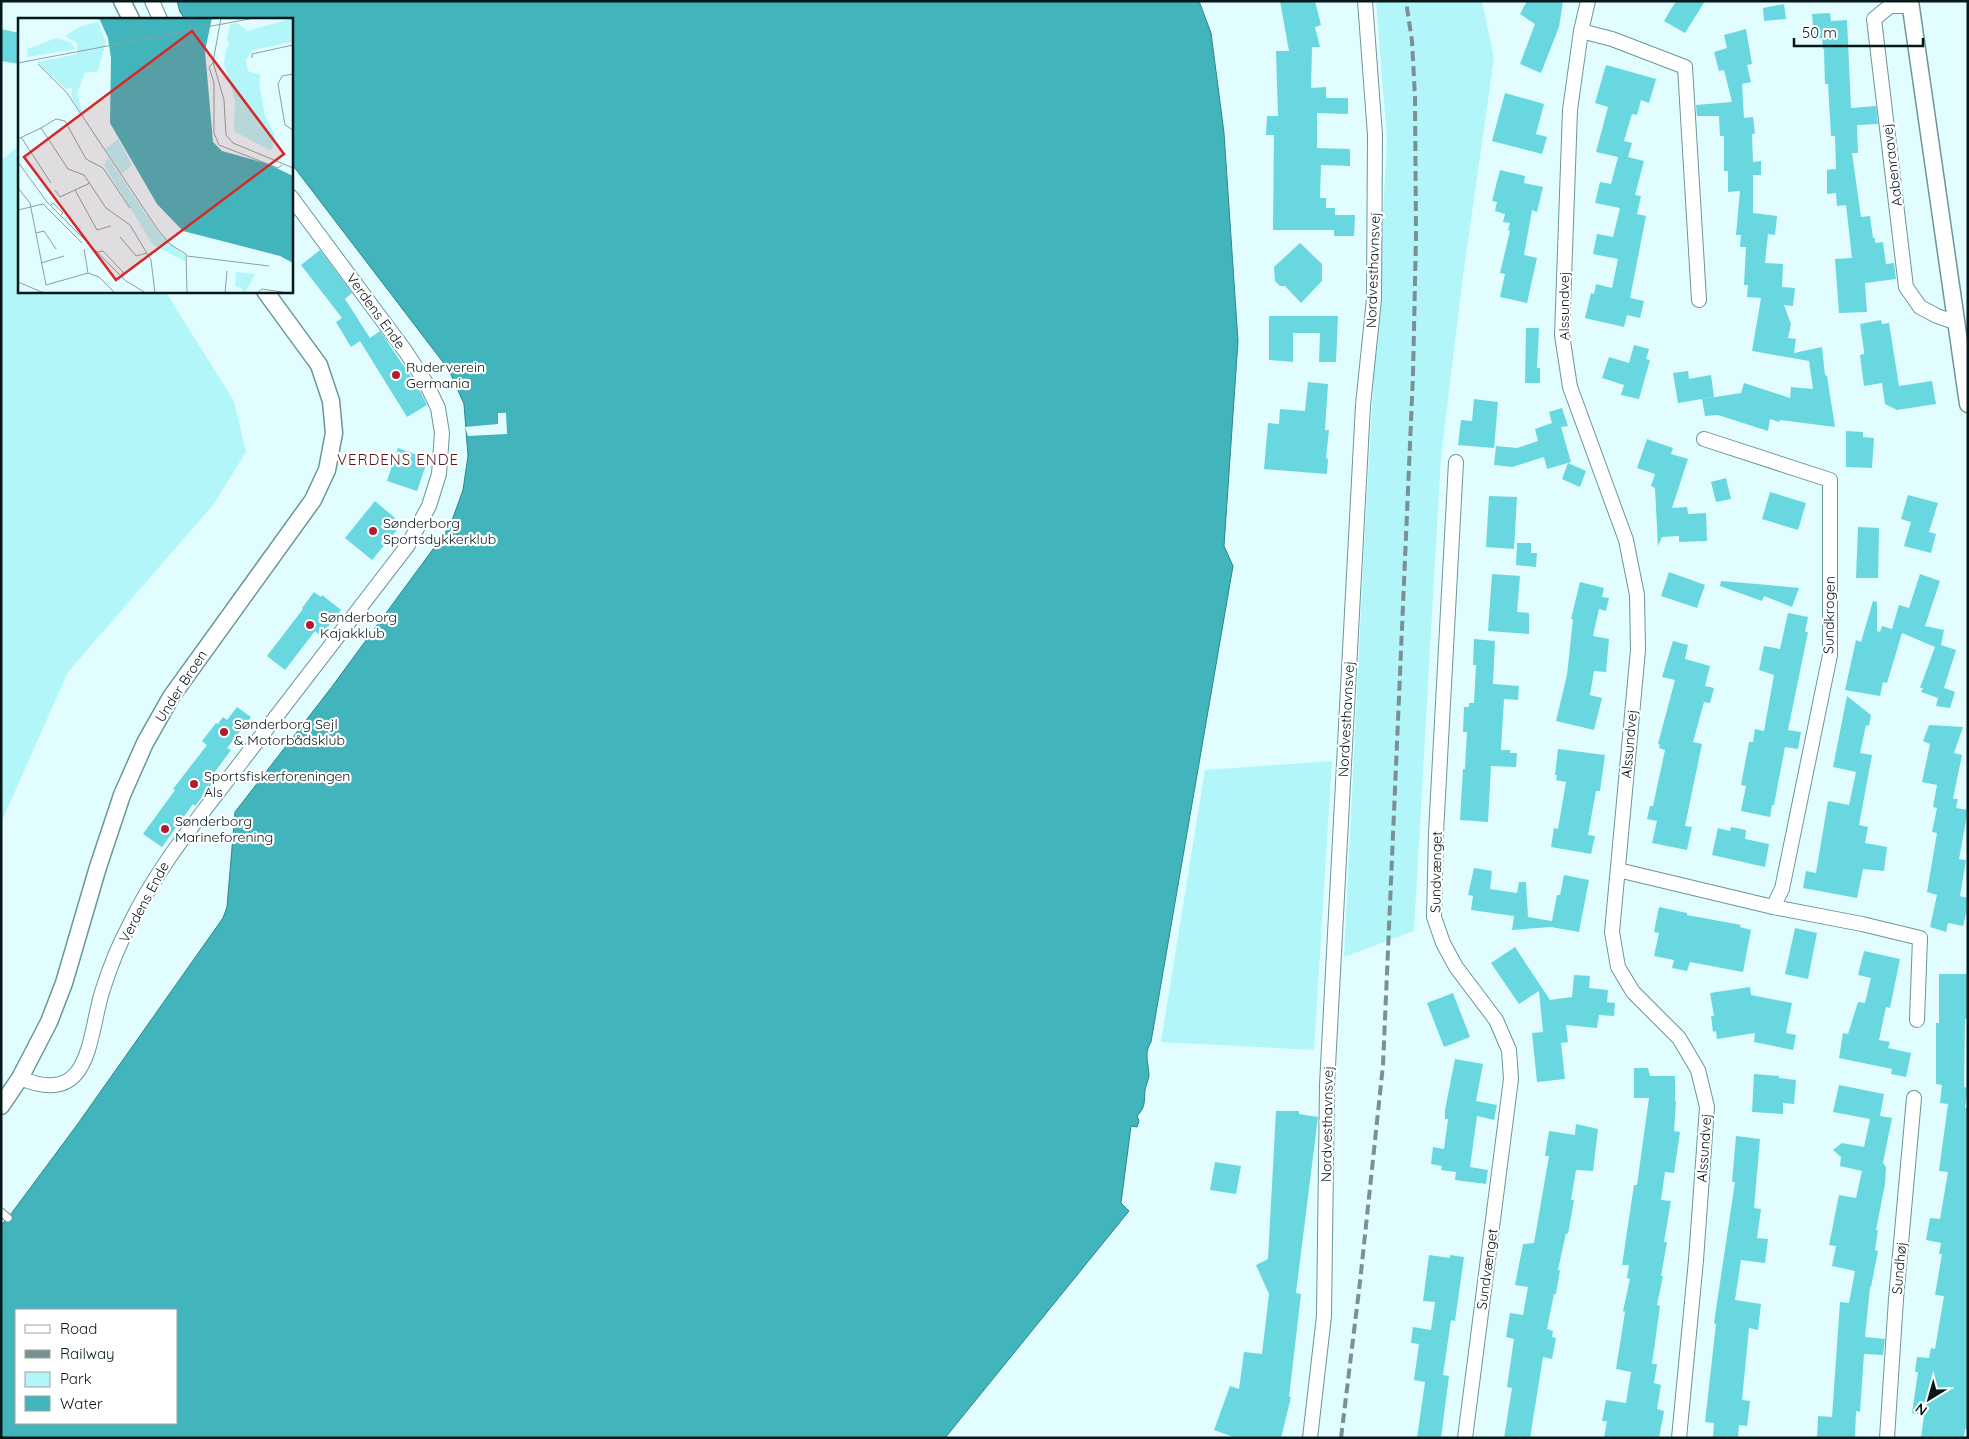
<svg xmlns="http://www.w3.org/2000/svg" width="1969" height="1439" viewBox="0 0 1969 1439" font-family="Quicksand,sans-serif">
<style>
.green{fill:#b3f6fa}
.water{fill:#41b4bc;stroke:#2f858b;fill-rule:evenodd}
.pier{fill:#e1fdff}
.building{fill:#68d7df}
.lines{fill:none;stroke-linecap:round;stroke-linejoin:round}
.service-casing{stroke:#6a979a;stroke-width:9}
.minor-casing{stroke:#6a979a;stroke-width:16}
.tertiary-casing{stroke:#6a979a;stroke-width:19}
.service{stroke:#fff;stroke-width:7}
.minor{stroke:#fff;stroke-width:14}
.tertiary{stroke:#fff;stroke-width:16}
.rail{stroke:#799192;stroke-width:4;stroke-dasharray:10 5;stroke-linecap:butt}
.poi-dot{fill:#b01d30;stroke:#fff;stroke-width:2}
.labels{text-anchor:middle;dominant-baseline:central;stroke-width:4.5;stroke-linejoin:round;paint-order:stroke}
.street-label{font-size:14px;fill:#061819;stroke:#fff}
.poi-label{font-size:14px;fill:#061819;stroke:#fff;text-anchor:start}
.neighbourhood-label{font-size:15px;letter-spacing:1px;fill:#5b161a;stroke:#fff}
.inset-road{fill:none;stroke:#89a1a3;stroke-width:1}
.view{fill:#d62828;fill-opacity:0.15;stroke:#d62828;stroke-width:2.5}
.inset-edge{fill:none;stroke:#061819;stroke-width:2.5}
</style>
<rect width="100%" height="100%" fill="#e1fdff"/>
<g class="green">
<polygon points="1376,1 1482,1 1494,58 1463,276 1441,457 1414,931 1344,957 1364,548 1387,140"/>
<polygon points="19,145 19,291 165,291 234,401 246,452 213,505 68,672 1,823 1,161"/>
<polygon points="1332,761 1314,1050 1161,1042 1205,770"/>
</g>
<path class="water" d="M177,1H1199L1211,33L1224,133L1238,341L1224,546L1233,566L1151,1042C1144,1053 1148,1061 1149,1074C1149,1080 1146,1084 1145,1090C1144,1101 1146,1107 1137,1116L1139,1121L1137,1127L1131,1126L1121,1203L1129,1211L945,1438H1V1225L8,1218L77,1125L223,918L227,907L235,812L331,688L450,526L463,490L468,456L464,404L449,370L291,163V19H185L180,12ZM16,1310H176V1423H16Z"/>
<polygon class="pier" points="498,413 506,413 507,434 468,436 465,427 498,424"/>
<g class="building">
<polygon points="1280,1 1315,1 1321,25 1315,27 1320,47 1312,47 1311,88 1326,87 1326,98 1348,98 1348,114 1317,113 1317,148 1350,149 1350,166 1321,165 1320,198 1326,198 1326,208 1335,208 1335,215 1355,215 1354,236 1334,236 1334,230 1273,230 1274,135 1266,135 1267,116 1278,116 1276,51 1289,51"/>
<polygon points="1527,1 1563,1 1559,27 1541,73 1520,64 1535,24 1520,14"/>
<polygon points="1676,1 1705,1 1685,33 1664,21"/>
<polygon points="1784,4 1786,19 1764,21 1763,8"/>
<polygon points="1830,13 1831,21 1847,20 1851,108 1876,106 1878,124 1857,125 1858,153 1852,153 1861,217 1870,216 1873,238 1875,238 1875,243 1883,242 1886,264 1894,263 1896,279 1865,283 1867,312 1839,313 1835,259 1852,258 1846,205 1837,206 1836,193 1827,194 1827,170 1836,169 1835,136 1831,136 1828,84 1825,84 1824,49 1823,49 1822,38 1814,39 1812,14"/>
<polygon points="1,29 19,33 19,64 1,61"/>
<polygon points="1746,29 1752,64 1747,65 1751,82 1742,84 1744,118 1753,117 1755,134 1752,134 1753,162 1761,161 1761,175 1753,175 1753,213 1777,216 1775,235 1768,234 1765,263 1783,264 1782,287 1795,288 1793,306 1784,305 1791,324 1788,338 1796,339 1794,353 1822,347 1825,375 1827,376 1835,427 1780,420 1779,422 1770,419 1768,431 1718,415 1705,416 1702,399 1741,393 1744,383 1790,398 1791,387 1813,389 1809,361 1752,351 1761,298 1747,297 1748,285 1744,285 1746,247 1740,247 1741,235 1736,235 1740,191 1728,192 1728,171 1724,171 1724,136 1720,136 1719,116 1697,116 1696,105 1732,102 1724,70 1719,71 1714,52 1727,48 1724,35"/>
<polygon points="1606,65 1656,79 1649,103 1641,100 1637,115 1632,114 1624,141 1632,143 1628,157 1644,161 1635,195 1641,196 1637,214 1646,216 1630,298 1644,301 1640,318 1627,315 1624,327 1585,318 1591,293 1594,294 1596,284 1612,288 1618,259 1593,254 1597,234 1613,237 1620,208 1595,203 1600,182 1611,184 1618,157 1596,152 1608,107 1595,103"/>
<polygon points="1505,93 1544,104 1536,134 1547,137 1542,154 1492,141"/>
<polygon points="1500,170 1525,176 1524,183 1543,187 1537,212 1532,210 1524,255 1537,258 1527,303 1500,297 1505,274 1500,273 1510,231 1508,230 1510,223 1503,222 1505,214 1495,211 1497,202 1492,201"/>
<polygon points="1300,243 1322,264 1322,281 1301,303 1285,286 1280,286 1275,281 1274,267"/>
<polygon points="320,250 352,293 345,299 370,338 380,331 418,387 427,405 407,417 360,341 351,347 336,322 342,318 301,265"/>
<polygon points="1269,316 1338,316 1336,362 1319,362 1320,333 1293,333 1293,362 1269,360"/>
<polygon points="1881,320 1882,324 1889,323 1899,386 1932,381 1936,404 1897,410 1885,404 1882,383 1864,386 1860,355 1864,354 1864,351 1860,324"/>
<polygon points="1526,328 1539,328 1537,368 1540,368 1540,383 1525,383"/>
<polygon points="1634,345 1649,349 1646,359 1650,360 1639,399 1621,395 1624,385 1602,378 1609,357 1629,363"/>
<polygon points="1688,371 1689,379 1711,375 1714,397 1678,403 1673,373"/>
<polygon points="1308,382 1328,384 1325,430 1329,430 1326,458 1328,459 1327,474 1264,469 1268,423 1279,424 1280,409 1305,411"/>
<polygon points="1474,399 1498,402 1494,448 1458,445 1461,420 1472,421"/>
<polygon points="1562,408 1568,426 1561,427 1571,462 1547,469 1544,457 1512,467 1494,465 1496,446 1517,448 1538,441 1535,429 1552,423 1549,412"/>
<polygon points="1846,431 1863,432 1863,437 1874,438 1872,468 1846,467"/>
<polygon points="1647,439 1673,448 1671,454 1688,459 1672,508 1687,507 1688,514 1706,513 1707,541 1679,542 1679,536 1662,537 1658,546 1655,488 1651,486 1655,474 1637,468"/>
<polygon points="398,448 428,459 417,491 387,481"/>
<polygon points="1568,463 1586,471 1580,487 1562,479"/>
<polygon points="1726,478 1731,499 1716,502 1711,482"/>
<polygon points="1770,492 1806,503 1798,530 1762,519"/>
<polygon points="1908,495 1938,503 1929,532 1936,534 1931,553 1904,546 1911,522 1901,519"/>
<polygon points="1489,496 1517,497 1514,549 1486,547"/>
<polygon points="375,501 402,524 372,560 345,538"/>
<polygon points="1858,527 1879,528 1878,578 1856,578"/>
<polygon points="1517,543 1531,543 1531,553 1537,553 1536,567 1516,565"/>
<polygon points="1669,572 1705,585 1697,608 1661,596"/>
<polygon points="1492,574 1520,576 1517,612 1529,613 1529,634 1488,631"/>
<polygon points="1920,574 1940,581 1925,626 1944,630 1941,645 1956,650 1944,688 1955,692 1950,708 1936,706 1938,698 1921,692 1923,688 1920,688 1935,647 1902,633 1887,683 1883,682 1880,696 1845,690 1856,640 1861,642 1873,601 1877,602 1877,631 1880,632 1882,626 1892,629 1899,605 1909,608"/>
<polygon points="1721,581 1768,585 1799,588 1792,607 1764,596 1762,601 1720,586"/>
<polygon points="1580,582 1604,588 1602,597 1609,598 1606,611 1599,609 1593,636 1609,639 1606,672 1594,671 1590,695 1602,698 1594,730 1556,721 1567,675 1573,619 1571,619"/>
<polygon points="314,592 321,597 322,595 341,610 321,636 315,631 285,670 267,656 303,609 302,608"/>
<polygon points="1788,613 1808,617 1805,632 1808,632 1788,730 1801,732 1798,749 1785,747 1774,805 1772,805 1770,817 1741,811 1746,786 1741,785 1749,742 1753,742 1755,729 1764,731 1774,675 1759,670 1764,646 1780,649"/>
<polygon points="1474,639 1495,641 1493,684 1519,686 1518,700 1504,699 1501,750 1510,750 1510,753 1517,753 1516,767 1491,766 1488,822 1460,820 1463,769 1465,769 1467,732 1463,732 1464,707 1469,707 1469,703 1474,703 1476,665 1473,665"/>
<polygon points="1673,641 1688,645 1685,659 1710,666 1705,686 1714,688 1710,703 1704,702 1693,742 1702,744 1685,826 1692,827 1687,850 1652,843 1657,821 1647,819 1650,806 1653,806 1665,750 1659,748 1660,745 1658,744 1675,680 1662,677"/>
<polygon points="1847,696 1871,715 1869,726 1866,725 1860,753 1872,755 1859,825 1868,827 1865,843 1887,847 1884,871 1863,869 1857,898 1803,888 1806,871 1816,873 1828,801 1849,805 1856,772 1833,767"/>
<polygon points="237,707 251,717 227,748 231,750 211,777 215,780 195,806 193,804 162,847 143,834 175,790 173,789 207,745 202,741 216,723 218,724 223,717 227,720"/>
<polygon points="1929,725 1963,727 1954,753 1962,755 1953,799 1958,799 1956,808 1968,810 1959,859 1966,860 1960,896 1968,898 1968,914 1966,914 1963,926 1948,923 1946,932 1930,927 1937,895 1927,892 1937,833 1932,832 1937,808 1933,807 1937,785 1922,782 1930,744 1923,741"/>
<polygon points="1558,749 1605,755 1600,791 1596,791 1588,835 1595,836 1591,854 1551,847 1554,828 1558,829 1566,782 1556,780 1557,775 1555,775"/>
<polygon points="1731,827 1746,830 1745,839 1769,844 1765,867 1712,855 1718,828 1730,831"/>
<polygon points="1474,868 1492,871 1490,889 1517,893 1519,882 1526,882 1528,917 1552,921 1557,895 1560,895 1564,875 1589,880 1579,932 1551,927 1512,930 1514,916 1471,910 1473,896 1468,895"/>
<polygon points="1659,907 1687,913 1687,915 1741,925 1740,927 1751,930 1743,972 1690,962 1687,971 1672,968 1674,960 1654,956 1659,933 1654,932"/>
<polygon points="1795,928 1817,933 1808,979 1785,974"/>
<polygon points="1515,947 1550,1000 1572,997 1574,975 1590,976 1589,988 1608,990 1607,1002 1615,1003 1614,1016 1599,1015 1597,1028 1566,1025 1568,1042 1561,1043 1565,1079 1537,1082 1532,1033 1543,1032 1539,991 1519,1004 1491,963"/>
<polygon points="1864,951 1900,959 1890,1008 1886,1007 1879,1040 1890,1042 1888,1048 1911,1053 1906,1077 1891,1074 1892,1069 1839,1058 1843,1033 1848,1034 1858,1002 1865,1003 1871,978 1858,975"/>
<polygon points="1939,974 1968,974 1968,1019 1965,1019 1964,1087 1968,1088 1965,1108 1968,1108 1968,1429 1965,1429 1964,1438 1921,1438 1924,1415 1912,1413 1918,1372 1915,1372 1917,1357 1929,1358 1931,1348 1935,1349 1944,1296 1935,1295 1942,1254 1939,1254 1941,1243 1926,1240 1930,1218 1940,1219 1948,1172 1939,1171 1948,1104 1940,1103 1942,1085 1936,1084 1936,1023 1939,1023"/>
<polygon points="1750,987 1751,995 1792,1003 1786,1033 1796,1035 1793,1050 1754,1042 1755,1033 1717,1039 1716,1031 1713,1032 1711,1016 1714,1016 1710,993"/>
<polygon points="1453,993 1470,1037 1444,1047 1427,1003"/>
<polygon points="1455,1059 1483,1064 1476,1101 1497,1105 1494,1120 1477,1116 1470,1167 1488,1170 1486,1184 1455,1180 1456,1172 1441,1170 1442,1166 1431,1164 1433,1147 1444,1149 1448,1119 1445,1119 1445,1110"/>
<polygon points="1634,1068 1648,1068 1650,1076 1675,1076 1675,1101 1676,1101 1674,1131 1680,1132 1674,1173 1665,1172 1661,1200 1671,1201 1664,1242 1667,1242 1661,1276 1663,1276 1657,1305 1660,1306 1652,1364 1657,1364 1654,1383 1661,1385 1657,1409 1664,1411 1659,1438 1604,1438 1607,1421 1602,1421 1606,1400 1626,1403 1631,1372 1616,1369 1625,1312 1623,1311 1630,1279 1627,1278 1629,1265 1622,1265 1634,1185 1637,1185 1649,1098 1634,1098"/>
<polygon points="1754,1074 1779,1076 1779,1078 1796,1080 1794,1104 1783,1103 1783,1114 1752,1112"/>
<polygon points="1839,1085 1884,1094 1880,1116 1892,1118 1883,1163 1886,1167 1885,1184 1876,1230 1878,1230 1875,1250 1878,1251 1871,1287 1870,1287 1865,1337 1885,1339 1883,1355 1864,1354 1860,1412 1856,1411 1855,1438 1817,1438 1818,1416 1832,1417 1840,1302 1849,1303 1855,1271 1832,1266 1836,1246 1829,1245 1839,1195 1856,1198 1862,1171 1840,1166 1841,1157 1833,1150 1842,1143 1864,1147 1870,1119 1833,1112"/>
<polygon points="1276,1111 1299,1111 1299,1114 1318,1117 1296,1293 1301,1294 1289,1397 1291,1397 1281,1438 1236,1438 1214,1430 1230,1386 1239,1389 1244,1352 1262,1354 1269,1294 1256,1265 1268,1259"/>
<polygon points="1576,1124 1598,1129 1593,1171 1576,1170 1571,1200 1574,1200 1568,1234 1566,1233 1558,1270 1560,1270 1556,1294 1554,1294 1547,1329 1553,1331 1552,1337 1556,1338 1552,1359 1543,1357 1530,1438 1504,1438 1512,1388 1507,1387 1514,1339 1506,1337 1510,1313 1523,1315 1528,1287 1515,1285 1523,1244 1534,1243 1549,1156 1545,1156 1549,1131 1575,1135"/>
<polygon points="1736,1136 1760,1139 1754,1208 1761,1209 1757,1238 1768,1239 1765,1263 1741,1260 1735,1300 1761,1304 1758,1330 1749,1328 1742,1400 1750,1401 1747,1426 1739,1425 1738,1438 1725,1438 1713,1437 1714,1423 1705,1422 1716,1324 1714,1323 1735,1182 1732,1182"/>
<polygon points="1215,1162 1241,1166 1236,1194 1210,1190"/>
<polygon points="1429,1255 1450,1258 1450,1255 1464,1257 1455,1321 1451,1320 1443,1375 1449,1376 1441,1438 1417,1438 1425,1382 1414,1380 1419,1344 1411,1343 1413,1327 1431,1330 1435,1302 1423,1301"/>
</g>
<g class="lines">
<g class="service-casing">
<polyline id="service" points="1,1212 8,1218"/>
</g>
<g class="minor-casing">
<g id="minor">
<polyline points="152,1 160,19"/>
<polyline points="1588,1 1581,31 1570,110 1562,335 1570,387 1626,540 1637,595 1638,650 1612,932 1618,967 1633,992 1679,1038 1698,1070 1707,1107 1696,1260 1679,1438"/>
<polyline points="1911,6 1890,6 1874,19 1906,287 1920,307 1937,316 1957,323"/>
<polyline points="1581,31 1612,39 1685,67 1699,300"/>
<polyline points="1704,439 1830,480 1830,655 1782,889 1773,907"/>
<polyline points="1456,462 1436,833 1434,917 1443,943 1456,967 1496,1020 1509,1050 1511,1079 1465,1438"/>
<polyline points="1618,870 1773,907 1862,924 1920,938 1917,1020"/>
<path d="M20,1078C91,1108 88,1039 102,992C109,970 118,946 129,926C158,865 202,814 242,761C298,689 353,617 408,545L429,506L439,474L442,433L438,408L426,383L406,352L291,197"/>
<polyline points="1310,1438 1324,1316 1327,1085 1363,405 1374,299 1375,135 1365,1"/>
<polyline points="1887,1438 1896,1299 1914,1098"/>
</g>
</g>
<g class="tertiary-casing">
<g id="tertiary">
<polyline points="122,1 131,19"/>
<polyline points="1910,1 1968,404"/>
<polyline points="1,1106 20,1078 49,1022 64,983 98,867 122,795 145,743 171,697 313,500 327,470 334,433 331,401 319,365 265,291"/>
</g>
</g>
<use href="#service" class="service"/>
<use href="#minor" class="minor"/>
<use href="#tertiary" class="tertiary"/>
<polyline class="rail" points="1341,1438 1360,1282 1383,1065 1413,375 1416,236 1415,97 1412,41 1406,1"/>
</g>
<g class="poi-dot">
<circle cx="396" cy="375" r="5"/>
<circle cx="373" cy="531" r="5"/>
<circle cx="310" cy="625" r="5"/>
<circle cx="224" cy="732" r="5"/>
<circle cx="194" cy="784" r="5"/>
<circle cx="165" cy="829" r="5"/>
</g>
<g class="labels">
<g class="street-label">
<text transform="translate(1892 165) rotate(-97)">Aabenraavej</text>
<text transform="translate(1373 270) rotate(-88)">Nordvesthavnsvej</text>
<text transform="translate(1564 306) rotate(-90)">Alssundvej</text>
<text transform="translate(376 311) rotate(54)">Verdens Ende</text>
<text transform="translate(1829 615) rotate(-89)">Sundkrogen</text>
<text transform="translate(181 686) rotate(-57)">Under Broen</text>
<text transform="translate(1346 719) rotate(-87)">Nordvesthavnsvej</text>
<text transform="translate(1629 744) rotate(-85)">Alssundvej</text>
<text transform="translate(1436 872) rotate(-89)">Sundvænget</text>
<text transform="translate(144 902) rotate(-62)">Verdens Ende</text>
<text transform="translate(1327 1124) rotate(-89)">Nordvesthavnsvej</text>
<text transform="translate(1704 1148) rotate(-86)">Alssundvej</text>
<text transform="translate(1899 1268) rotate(-85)">Sundhøj</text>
<text transform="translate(1487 1269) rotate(-82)">Sundvænget</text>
</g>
<g class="poi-label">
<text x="406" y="367">Ruderverein<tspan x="406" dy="16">Germania</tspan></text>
<text x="383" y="523">Sønderborg<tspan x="383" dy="16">Sportsdykkerklub</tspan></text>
<text x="320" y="617">Sønderborg<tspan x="320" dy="16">Kajakklub</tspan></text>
<text x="234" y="724">Sønderborg Sejl<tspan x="234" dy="16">&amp; Motorbådsklub</tspan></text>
<text x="204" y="776">Sportsfiskerforeningen<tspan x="204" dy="16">Als</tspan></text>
<text x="175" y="821">Sønderborg<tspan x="175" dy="16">Marineforening</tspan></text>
</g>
<g class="neighbourhood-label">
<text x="398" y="459">VERDENS ENDE</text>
</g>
</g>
<g transform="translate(18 18)">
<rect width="275" height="275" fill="#e1fdff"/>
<path d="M275,0V24L235,32L228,42L230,53L243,57L241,65L247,97L257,117L254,131L251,132L216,113L217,83L206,46L208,31L212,26L209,21L212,6L219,5L229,13ZM80,4L88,24L80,53L67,55L59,75L66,100L54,80V70L48,71L19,44L59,36V25L47,18L63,8ZM38,20L52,24L58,31L10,39L9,31ZM100,121L114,147L104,156L87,131ZM90,140L139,213L167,238V243L135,227L86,147ZM218,254L237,256L227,275H224V270L217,268Z" fill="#b3f6fa"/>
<path d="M81,0H194L187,33L195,124L204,133L250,146L275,158V245L262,238L165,213L139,186L92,105L93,40L90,20Z" fill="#41b4bc"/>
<path class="inset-road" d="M203,0L195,44L206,82L208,117L215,125L275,150M234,40V36L275,27M0,45L236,0M195,45L191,49L196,65V115L201,127L260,150L264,147M20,46L49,75L140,212L153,227L168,236L169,275M275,56L264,58L260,66L267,107L275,112M23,110L38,101L47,103L68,141L85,150L112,190M3,119L33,165M0,121L23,110L50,151L66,157L88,190L112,207L133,242L137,275M0,144L29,184L108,263L128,275M0,170L12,185L28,267L70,255L81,259L97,275M37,172L42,179L72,165M57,172L79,212L93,208M25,186L64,225M33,187L35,185L45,195L43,197M0,192L25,186M18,215L26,213L38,231M102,219L118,238L129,235M66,231L70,255M79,234L85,233L105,254L103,258M169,238L251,248M23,245L46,238M0,264L26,275M207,275L209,253M239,275L244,271L270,275"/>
<path class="view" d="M174,13L266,136L98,262L6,139Z"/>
<rect width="275" height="275" class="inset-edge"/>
</g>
<rect width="1969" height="1439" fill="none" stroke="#061819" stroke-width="5"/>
<rect x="15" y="1309" width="162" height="115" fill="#ffffff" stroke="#9ba3a3"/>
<rect x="25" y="1325" width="25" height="8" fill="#ffffff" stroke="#9ba3a3"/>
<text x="60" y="1334" font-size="15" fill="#061819">Road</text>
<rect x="25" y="1350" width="25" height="8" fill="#799192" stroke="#9ba3a3"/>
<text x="60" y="1359" font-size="15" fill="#061819">Railway</text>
<rect x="25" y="1372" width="25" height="15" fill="#b3f6fa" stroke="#9ba3a3"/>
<text x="60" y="1384" font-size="15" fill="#061819">Park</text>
<rect x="25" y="1396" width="25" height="15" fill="#41b4bc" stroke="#9ba3a3"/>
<text x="60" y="1409" font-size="15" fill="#061819">Water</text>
<g transform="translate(1929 1399) rotate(217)" stroke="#ffffff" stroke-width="4" paint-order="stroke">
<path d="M0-4L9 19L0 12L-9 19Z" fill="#061819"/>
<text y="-8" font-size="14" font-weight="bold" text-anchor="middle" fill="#061819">N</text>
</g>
<path d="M1794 38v8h129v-8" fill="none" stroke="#061819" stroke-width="2.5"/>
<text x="1802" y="38" font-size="15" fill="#061819" stroke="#ffffff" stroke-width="4" paint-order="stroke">50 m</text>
</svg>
